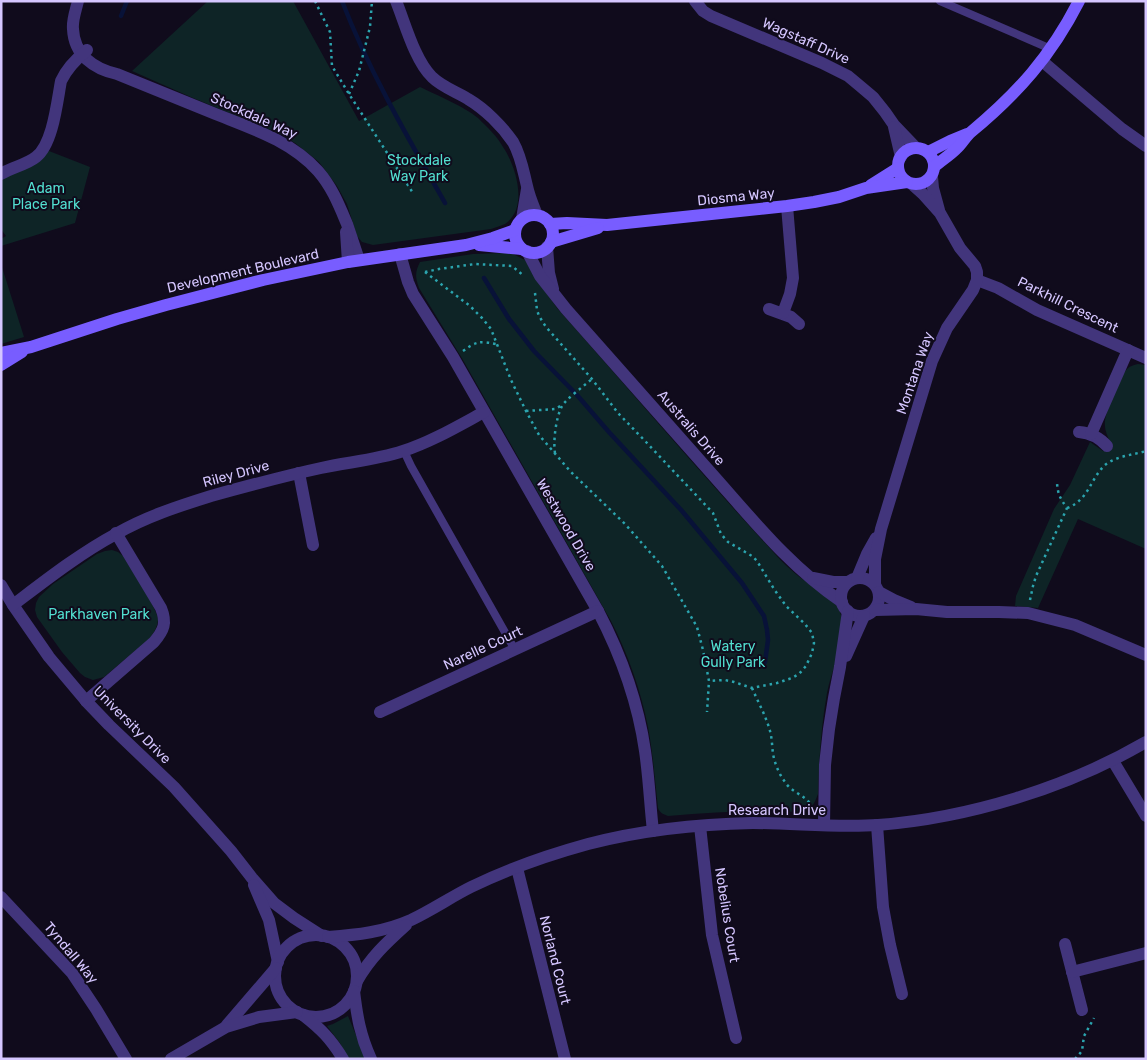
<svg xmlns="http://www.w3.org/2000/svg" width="1147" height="1060" viewBox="0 0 1147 1060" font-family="Rubik,sans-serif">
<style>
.green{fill:#0e2426}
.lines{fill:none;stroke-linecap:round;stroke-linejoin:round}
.stream{stroke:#081238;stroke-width:4.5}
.path{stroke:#2ba4ae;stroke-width:2.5;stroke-dasharray:2.5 4;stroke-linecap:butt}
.lane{stroke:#42357c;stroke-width:8}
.street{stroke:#42357c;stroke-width:12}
.secondary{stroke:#785dff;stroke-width:12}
.labels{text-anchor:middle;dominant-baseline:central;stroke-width:4;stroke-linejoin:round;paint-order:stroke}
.street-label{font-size:14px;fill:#d5c6ff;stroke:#100b1c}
.park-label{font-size:14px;fill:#52dfd0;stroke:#100b1c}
</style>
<rect width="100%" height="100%" fill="#100b1c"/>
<g class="green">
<path d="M208,1H293L359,121L420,87C437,95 465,107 478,118C487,127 497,136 503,147C516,166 529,208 505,224C501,226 496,227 491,229L373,245L362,242L357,236L347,204L337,186L319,162L295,143L276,132L193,98L132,71Z"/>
<polygon points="49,151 90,167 75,223 1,246 1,239 6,236 1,229 1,181 7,176"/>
<path d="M505,253L513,254L525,260L547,294L557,308C630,390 701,474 775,554C782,562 789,568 797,575C810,585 837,598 841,615C846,641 832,668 827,693C821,727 819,760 818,794C814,805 811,810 800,812C755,810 713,812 668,816C663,814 660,813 658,808C655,781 653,754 648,727C641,691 628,654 611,621L463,360L419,288C415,277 415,272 420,262L473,254Z"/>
<polygon points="1,264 24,337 1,344"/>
<path d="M1138,364L1146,365V549L1078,519L1038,608L1015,606L1016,596L1054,509L1070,485L1090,442L1103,451L1111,444C1107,436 1104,429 1105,421C1106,411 1120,376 1127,369C1130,366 1134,365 1138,364Z"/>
<path d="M112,550L118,552L123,556C130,568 157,608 158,619C158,626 154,632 150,638L104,677L93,680L85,677L80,673L62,652L37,617L35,610L36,603L39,597L53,584L97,554L105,551Z"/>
<polygon points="348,1016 366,1059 348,1059 340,1043 327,1026 333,1024"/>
</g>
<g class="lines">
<g class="stream">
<path d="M342,1C369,71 408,138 445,203"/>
<polyline points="121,16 127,1"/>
<polyline points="484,278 509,319 534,351 574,392"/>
<polyline points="577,395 608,431 682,511 742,583 764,616 767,630 768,640 765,662"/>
</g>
<g class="path">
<polyline points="315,1 330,32 332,66 349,94 413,193"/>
<polyline points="349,94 359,71 370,27 372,1"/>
<polyline points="425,272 439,269 475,264 512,266 524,276"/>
<polyline points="425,272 470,306 482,318 491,329 511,380 526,411 539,435 570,471 625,524 662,566 697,627 703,650 709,681 707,712"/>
<polyline points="535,293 537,310 539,316 546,327 592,379 618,413 646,442 713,513 721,534 728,542 752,556 757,561 774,589 786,606 805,624 812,633 814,643 812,653 806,666 799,674 792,678 777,683 752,688 734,682 725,680 709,681"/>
<path d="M463,351C477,341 479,341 496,344"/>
<polyline points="526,411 555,409 562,405"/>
<path d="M555,453C553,441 556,417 562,406C565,400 585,385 592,379"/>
<path d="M1067,508C1089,500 1090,479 1105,465C1116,456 1133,455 1146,451"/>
<path d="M1030,600L1033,586L1036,576L1067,508C1060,498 1058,495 1057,483"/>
<path d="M752,688C758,702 766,716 770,731C772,738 772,746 773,754C775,764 779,774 785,782C791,792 805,795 811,805"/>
<polyline points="1075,1059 1082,1051 1084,1036 1094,1018"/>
</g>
<g class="lane">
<polyline points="940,1 1051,49"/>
<polyline points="404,451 411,466 515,650"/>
</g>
<g class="street">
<path d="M78,1C76,10 72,20 73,29C74,55 94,69 117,74C149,87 181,100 213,113C250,128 290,140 318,171C332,187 339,205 347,224C351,236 355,248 359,260"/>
<path d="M396,1C405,23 415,61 432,77C442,87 457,92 468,99C485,109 502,126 513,142C521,156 523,170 527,186C529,196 533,205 537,215"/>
<polyline points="695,1 703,11 711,16 822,63 848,76 860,86 873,97 885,112 894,125 916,148"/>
<polyline points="1042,61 1122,129 1146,146"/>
<polyline points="894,127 901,157"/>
<path d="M1,174C12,167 26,165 36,157C53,144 57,102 61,81C67,68 76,59 87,50"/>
<polyline points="932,177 933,188 939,210"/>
<polyline points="522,219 527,189"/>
<polyline points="346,232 348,262"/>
<polyline points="547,247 549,273 553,289"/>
<path d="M527,251L540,276L566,309C615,364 663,419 712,474C753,520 790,567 842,602"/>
<path d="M400,254L408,282L413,294L453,357L598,611C621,655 638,702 645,751C649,778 650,805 653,831"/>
<polyline points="977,280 998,288 1037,310 1146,358"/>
<polyline points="769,309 791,317 799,324"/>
<polyline points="783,313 790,294 793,278 787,206"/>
<path d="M1079,432C1091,433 1099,437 1107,446"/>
<polyline points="1091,434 1128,350"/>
<polyline points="299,473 313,545"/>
<circle cx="860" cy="597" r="19"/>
<polyline points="813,578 833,582 848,582"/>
<polyline points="857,578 867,554 876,538"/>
<polyline points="875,584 875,559 881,529 932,361 947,328 973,290 977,280 977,272 975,266 960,248 940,213 923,194 913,185"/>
<polyline points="1,585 13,605 49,657 86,701 109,725 174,787 231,851 252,878 274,903 294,918 322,936"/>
<polyline points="879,592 894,600 911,607"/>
<path d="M13,605C46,580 79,554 116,534C145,517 179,506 211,496C247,486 284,476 321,468C348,462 376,460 403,451C431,442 458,426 484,412"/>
<polyline points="875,610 916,609 947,612 999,612 1028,613 1075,625 1146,655"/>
<polyline points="846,656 864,616"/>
<path d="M86,701L154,642C164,630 167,623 161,608L116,533"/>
<polyline points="380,712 598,611"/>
<polyline points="1113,761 1146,816"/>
<polyline points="824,825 825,765 829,729 834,698 840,667 848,611"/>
<polyline points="877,825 883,907 890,945 902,994"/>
<polyline points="700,826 712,935 736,1038"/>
<polyline points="517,868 565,1059"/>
<polyline points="254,885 269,920 278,962"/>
<polyline points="1,897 72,973 96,1009 126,1059"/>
<circle cx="316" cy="976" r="41"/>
<path d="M328,937C357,935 384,932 411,920C432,910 451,897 471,887C508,869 548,855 588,844C642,830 698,824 753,823C795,823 836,828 878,825C968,818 1067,788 1146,742"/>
<polyline points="1065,944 1082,1010"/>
<polyline points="1072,972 1146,953"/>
<path d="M357,981C370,958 386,943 406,925"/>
<path d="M354,991C357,1016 360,1035 371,1059"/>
<path d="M303,1015C321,1029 331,1039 343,1059"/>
<polyline points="227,1025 276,968"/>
<polyline points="171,1059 226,1027 259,1017 297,1012"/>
</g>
<g class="secondary">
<circle cx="916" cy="166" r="18"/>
<polyline points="928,152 950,141 967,134"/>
<path d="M935,166C942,160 950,155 956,149C962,144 965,137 971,132C1018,93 1051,56 1079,1"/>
<polyline points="871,185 898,168"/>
<circle cx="534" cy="234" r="19"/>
<polyline points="550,224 567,223 607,225 787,206 814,202 839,197 866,188 907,182"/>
<polyline points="551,242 598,228"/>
<polyline points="479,245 522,249"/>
<polyline points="1,353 31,347 117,319 166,305 263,280 348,262 466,245 493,238 515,230"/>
<polyline points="1,365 22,352"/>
</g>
</g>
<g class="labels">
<g class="street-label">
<text transform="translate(806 41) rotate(24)">Wagstaff Drive</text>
<text transform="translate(254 116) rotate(24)">Stockdale Way</text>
<text transform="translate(736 197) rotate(-6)">Diosma Way</text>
<text transform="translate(243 271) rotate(-13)">Development Boulevard</text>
<text transform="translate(1068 305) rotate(26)">Parkhill Crescent</text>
<text transform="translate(915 373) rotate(-71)">Montana Way</text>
<text transform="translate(691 428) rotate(49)">Australis Drive</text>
<text transform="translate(236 474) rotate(-15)">Riley Drive</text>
<text transform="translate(566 525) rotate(60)">Westwood Drive</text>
<text transform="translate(483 648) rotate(-25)">Narelle Court</text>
<text transform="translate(132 725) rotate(45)">University Drive</text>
<text x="777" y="810">Research Drive</text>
<text transform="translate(727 915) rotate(81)">Nobelius Court</text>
<text transform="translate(71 953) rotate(50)">Tyndall Way</text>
<text transform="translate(555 960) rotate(76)">Norland Court</text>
</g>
<g class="park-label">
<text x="419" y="160">Stockdale<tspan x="419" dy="16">Way Park</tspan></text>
<text x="46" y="188">Adam<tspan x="46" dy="16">Place Park</tspan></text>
<text x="99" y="614">Parkhaven Park</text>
<text x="733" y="646">Watery<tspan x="733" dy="16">Gully Park</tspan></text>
</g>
</g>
<rect width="1147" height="1060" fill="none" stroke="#d5c6ff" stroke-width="5"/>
</svg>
